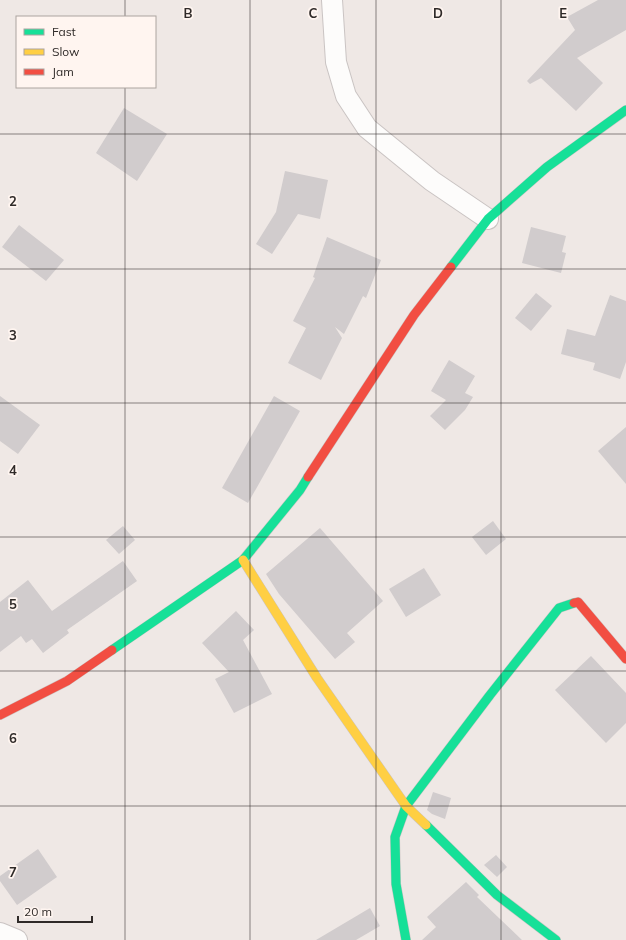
<svg xmlns="http://www.w3.org/2000/svg" width="626" height="940" viewBox="0 0 626 940" font-family="Mulish,sans-serif">
<style>
.building{fill:#d1cccd}
.lines{fill:none;stroke-linecap:round;stroke-linejoin:round}
.street-casing{stroke:#cac4c3;stroke-width:22}
.fast-casing{stroke:#cac4c3;stroke-width:10}
.slow-casing{stroke:#cac4c3;stroke-width:10}
.jam-casing{stroke:#cac4c3;stroke-width:10}
.street{stroke:#fdfcfb;stroke-width:20}
.fast{stroke:#16e098;stroke-width:9}
.slow{stroke:#ffcf43;stroke-width:9}
.jam{stroke:#f24e42;stroke-width:9}
.grid{fill:none;stroke:#2f2a28;stroke-width:1;stroke-opacity:0.55}
.grid-label{font-size:13px;text-anchor:middle;font-weight:bold;fill:#2f2a28;stroke:#fff5f0;stroke-width:3.5;stroke-linejoin:round;paint-order:stroke}
</style>
<rect width="100%" height="100%" fill="#efe8e5"/>
<g class="building">
<polygon points="598,0 626,0 626,30 577,58 603,83 576,111 541,78 530,84 527,81 575,30 567,17"/>
<polygon points="124,108 167,134 137,181 96,153"/>
<polygon points="285,171 328,180 320,219 298,214 272,254 256,244 276,212"/>
<polygon points="19,225 64,260 46,281 2,247"/>
<polygon points="531,227 566,236 562,252 566,253 561,273 522,263"/>
<polygon points="327,237 381,260 366,298 363,296 344,334 335,327 342,338 321,380 288,363 306,328 293,321 315,278 313,277"/>
<polygon points="536,293 552,306 531,331 515,318"/>
<polygon points="610,295 626,301 626,362 620,379 593,370 595,363 561,354 567,329 595,336"/>
<polygon points="449,360 475,376 465,393 473,397 465,410 445,430 430,416 446,400 431,391"/>
<polygon points="0,396 40,425 18,454 0,441"/>
<polygon points="274,396 300,411 248,503 222,488"/>
<polygon points="626,427 626,484 598,451"/>
<polygon points="493,521 506,539 486,555 472,537"/>
<polygon points="123,526 135,540 119,554 106,540"/>
<polygon points="320,528 383,601 347,633 355,642 335,659 279,594 266,574"/>
<polygon points="123,561 137,581 67,630 69,633 43,653 32,639 26,643 21,636 0,652 0,602 28,580 52,611"/>
<polygon points="424,568 441,595 406,617 389,589"/>
<polygon points="236,611 254,630 243,640 272,694 234,713 215,679 229,672 202,643"/>
<polygon points="591,656 626,693 626,723 606,743 555,690"/>
<polygon points="433,792 451,798 445,819 432,814 427,810"/>
<polygon points="38,849 57,877 17,905 0,881 0,876"/>
<polygon points="496,855 507,867 497,877 484,865"/>
<polygon points="466,882 479,895 477,897 522,940 422,940 436,927 427,917"/>
<polygon points="370,908 380,926 356,940 316,940"/>
</g>
<g class="lines">
<g class="street-casing">
<g id="street">
<polyline points="332,0 336,62 346,96 367,128 432,181 488,219"/>
<polyline points="0,933 17,940"/>
</g>
</g>
<g class="fast-casing">
<g id="fast">
<polyline points="451,267 488,219 547,167 626,110"/>
<polyline points="112,650 243,560 300,490 308,477"/>
<polyline points="426,825 497,895 556,940"/>
<polyline points="406,940 396,884 395,837 406,806 490,695 559,608 574,603"/>
</g>
</g>
<g class="slow-casing">
<polyline id="slow" points="243,560 317,678 406,806 426,825"/>
</g>
<g class="jam-casing">
<g id="jam">
<polyline points="308,477 414,315 451,267"/>
<polyline points="574,603 578,602 626,659"/>
<polyline points="0,715 67,681 112,650"/>
</g>
</g>
<use href="#street" class="street"/>
<use href="#fast" class="fast"/>
<use href="#slow" class="slow"/>
<use href="#jam" class="jam"/>
</g>
<path class="grid" d="M125,0V17M250,0V940M376,0V940M501,0V940M125,87V940M0,134H626M0,269H626M0,403H626M0,537H626M0,671H626M0,806H626"/>
<g class="grid-label">
<text x="188" y="18">B</text>
<text x="313" y="18">C</text>
<text x="438" y="18">D</text>
<text x="563" y="18">E</text>
<text x="13" y="206">2</text>
<text x="13" y="340">3</text>
<text x="13" y="475">4</text>
<text x="13" y="609">5</text>
<text x="13" y="743">6</text>
<text x="13" y="877">7</text>
</g>
<rect x="16" y="16" width="140" height="72" fill="#fff5f0" stroke="#aca4a0"/>
<rect x="24" y="29" width="20" height="6" fill="#16e098" stroke="#aca4a0"/>
<text x="52" y="36" font-size="12" fill="#2f2a28">Fast</text>
<rect x="24" y="49" width="20" height="6" fill="#ffcf43" stroke="#aca4a0"/>
<text x="52" y="56" font-size="12" fill="#2f2a28">Slow</text>
<rect x="24" y="69" width="20" height="6" fill="#f24e42" stroke="#aca4a0"/>
<text x="52" y="76" font-size="12" fill="#2f2a28">Jam</text>
<path d="M18 916v6h74v-6" fill="none" stroke="#2f2a28" stroke-width="2"/>
<text x="24" y="916" font-size="12" fill="#2f2a28" stroke="#fff5f0" stroke-width="3" paint-order="stroke">20 m</text>
</svg>
